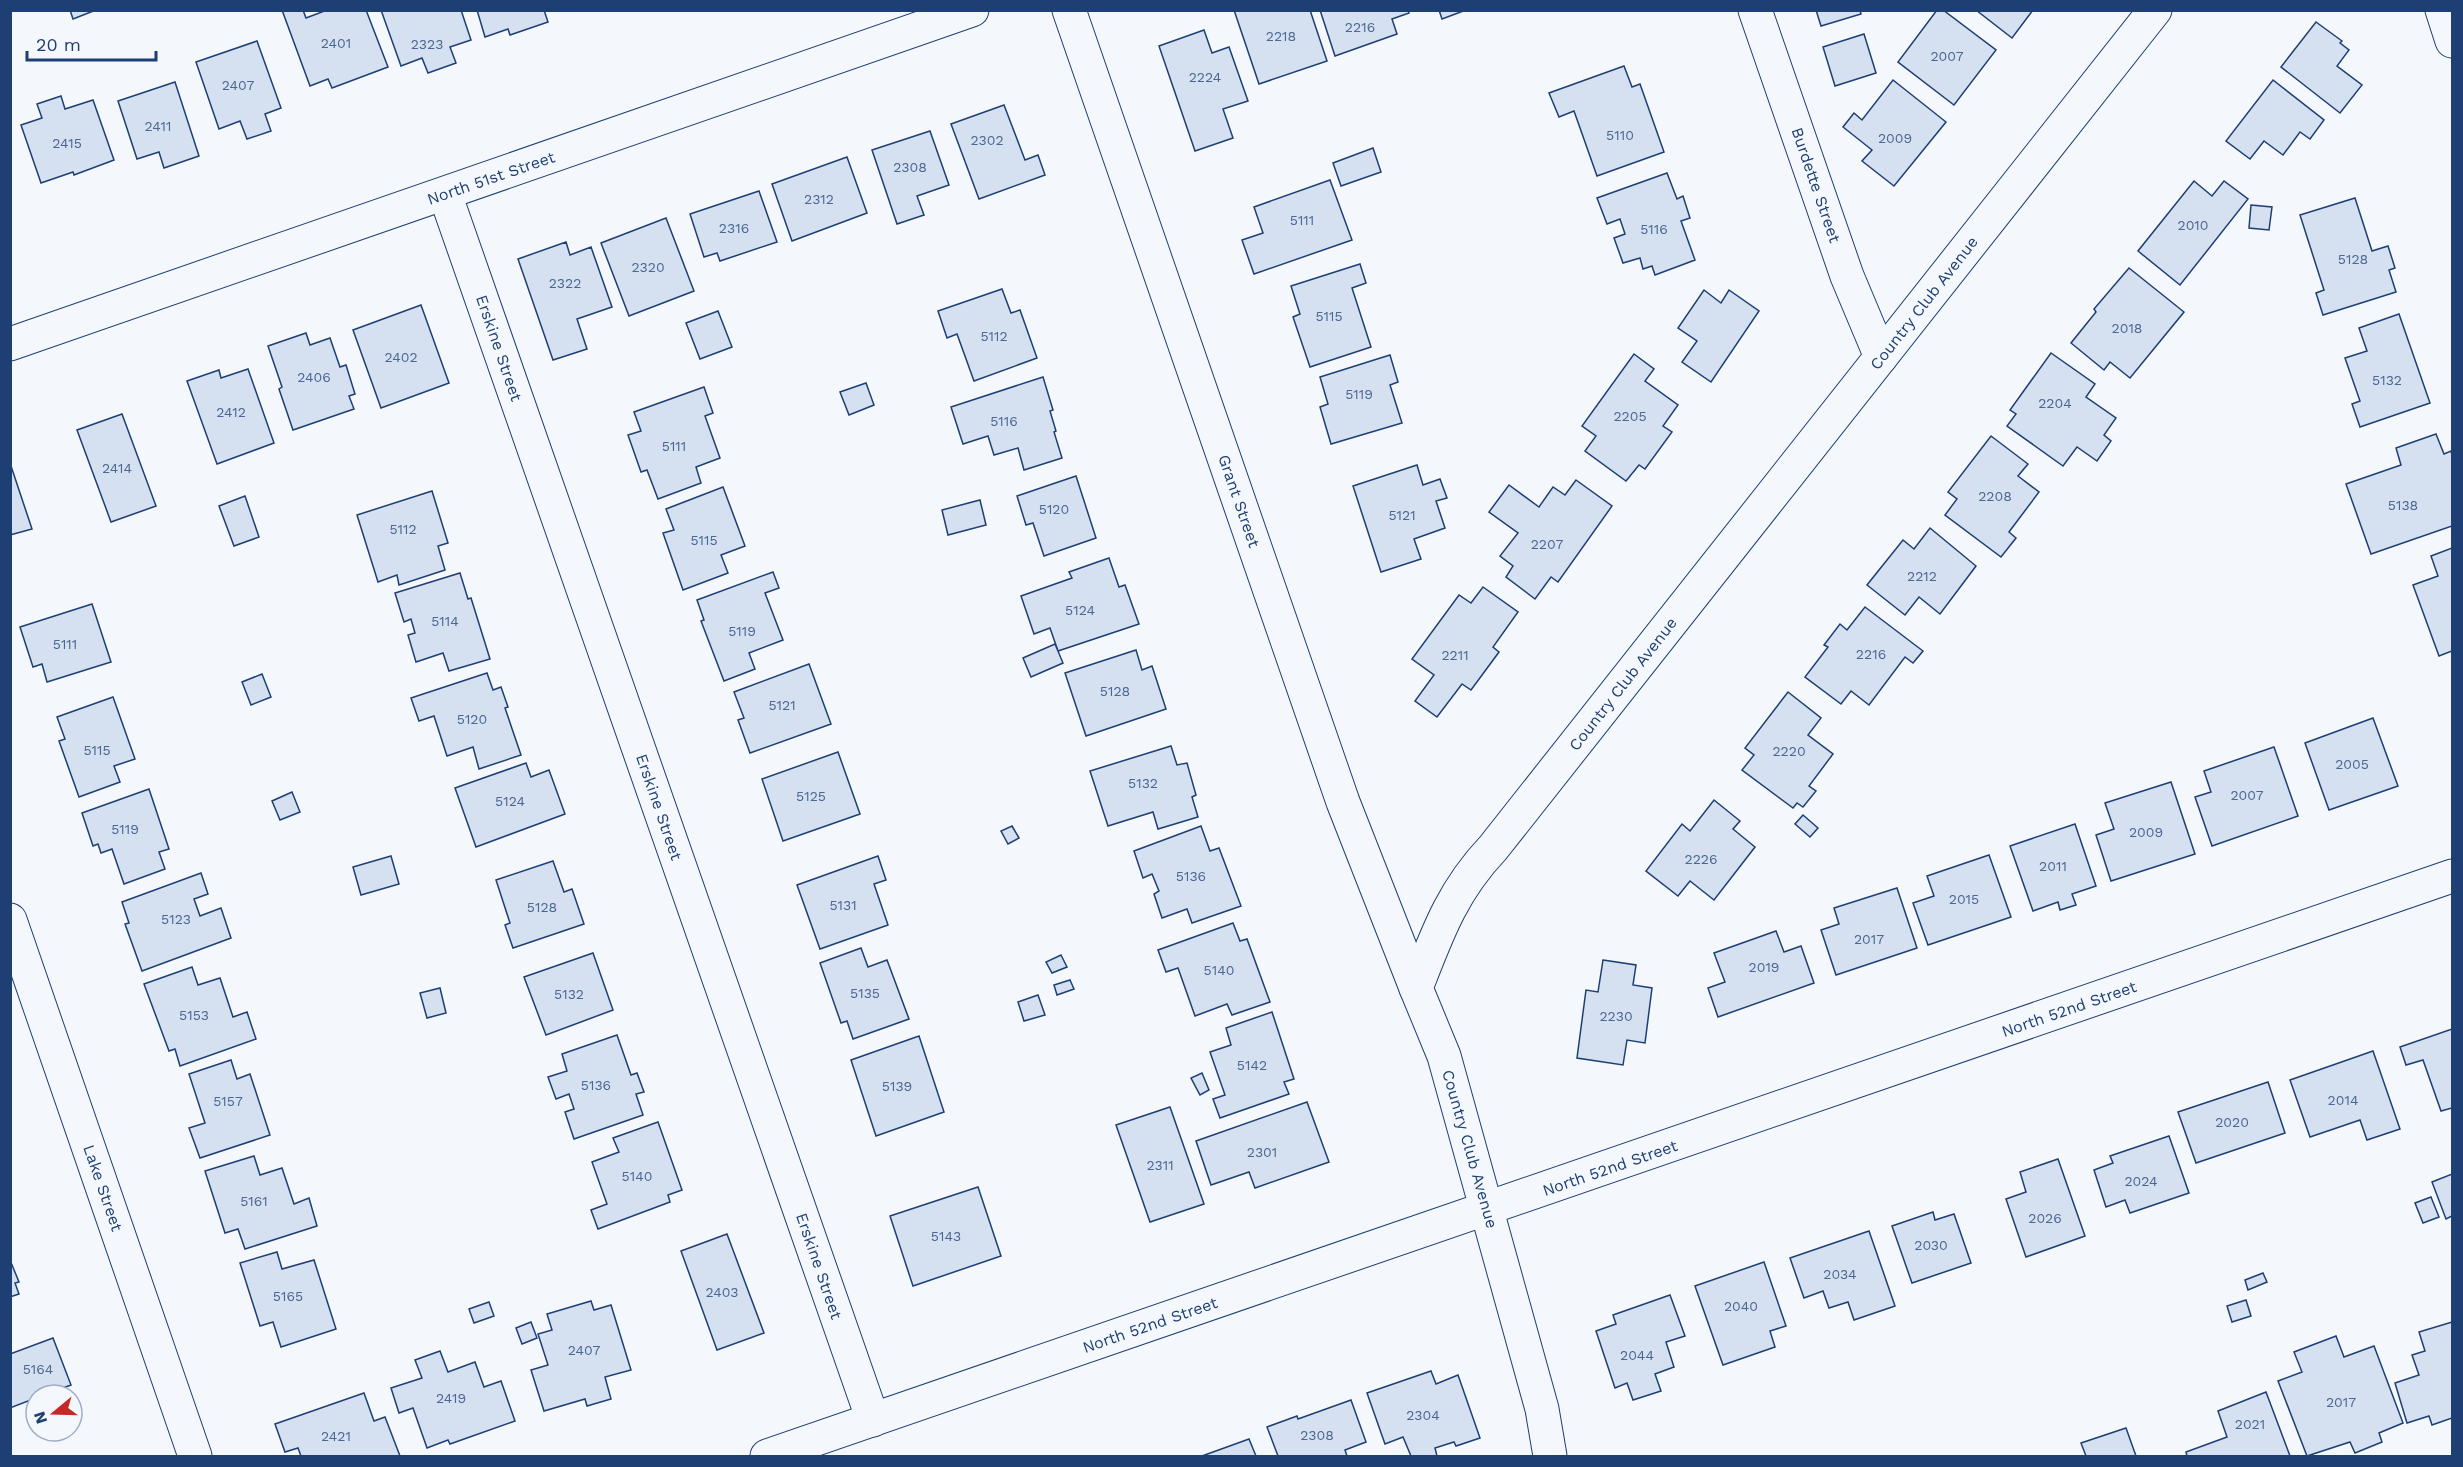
<svg xmlns="http://www.w3.org/2000/svg" width="2463" height="1467" viewBox="0 0 2463 1467" font-family="'Work Sans',sans-serif">
<style>
.building{fill:#d5e0f0;stroke:#1d3f73;stroke-width:1.5}
.lines{fill:none;stroke-linecap:round;stroke-linejoin:round}
.street-casing{stroke:#1d3f73;stroke-width:35}
.secondary-casing{stroke:#1d3f73;stroke-width:35}
.street{stroke:#f4f7fb;stroke-width:33}
.secondary{stroke:#f4f7fb;stroke-width:33}
.labels{text-anchor:middle;dominant-baseline:central;stroke-width:4.5;stroke-linejoin:round;paint-order:stroke}
.number-label{font-size:14px;fill:#4b6792}
.street-label{font-size:16px;fill:#1d3f73;stroke:#f4f7fb}
</style>
<rect width="100%" height="100%" fill="#f4f7fb"/>
<g class="building">
<polygon points="70,10 96,10 73,19"/>
<polygon points="282,10 303,10 306,18 327,10 366,10 388,67 332,88 328,79 310,86"/>
<polygon points="381,10 461,10 471,40 450,47 456,63 428,73 422,58 401,66"/>
<polygon points="477,10 544,10 548,22 510,35 508,29 485,37"/>
<polygon points="1234,10 1310,10 1327,61 1259,84"/>
<polygon points="1320,10 1408,10 1409,13 1392,19 1397,34 1335,56"/>
<polygon points="1439,10 1466,10 1442,19"/>
<polygon points="1816,10 1860,10 1861,14 1821,26"/>
<polygon points="1937,10 1943,10 1996,50 1954,105 1898,62"/>
<polygon points="1976,10 2033,10 2012,38"/>
<polygon points="2316,22 2342,41 2340,43 2349,50 2337,66 2362,85 2340,113 2281,67"/>
<polygon points="1204,30 1212,53 1229,47 1248,101 1223,109 1233,138 1195,151 1159,46"/>
<polygon points="1864,34 1876,73 1835,86 1823,47"/>
<polygon points="257,41 281,108 265,114 271,131 247,139 240,121 219,129 196,62"/>
<polygon points="1624,66 1632,87 1640,84 1664,152 1597,176 1574,111 1559,117 1549,93"/>
<polygon points="1893,80 1946,122 1894,186 1862,161 1872,150 1843,127 1854,113 1862,120"/>
<polygon points="2273,80 2324,120 2310,139 2300,132 2283,155 2264,141 2250,159 2226,141"/>
<polygon points="175,82 199,156 164,168 159,152 137,159 118,101"/>
<polygon points="61,96 65,109 93,100 114,160 74,175 73,172 41,183 21,125 42,118 37,104"/>
<polygon points="1004,105 1025,160 1038,155 1045,175 979,199 951,124"/>
<polygon points="930,131 949,185 917,196 924,215 897,224 872,150"/>
<polygon points="1373,148 1381,172 1341,186 1333,163"/>
<polygon points="847,157 867,213 792,241 772,184"/>
<polygon points="1667,173 1677,199 1683,196 1690,218 1681,221 1695,260 1655,275 1652,266 1643,269 1640,258 1623,263 1614,238 1625,234 1620,219 1607,224 1597,198"/>
<polygon points="1330,180 1352,240 1254,274 1242,240 1263,233 1254,207"/>
<polygon points="2194,181 2212,196 2224,181 2248,199 2180,285 2138,251"/>
<polygon points="759,191 777,242 720,261 717,253 704,257 690,214"/>
<polygon points="2355,198 2372,251 2388,246 2395,268 2389,270 2396,292 2323,315 2316,293 2324,290 2300,215"/>
<polygon points="2251,205 2272,207 2269,230 2249,228"/>
<polygon points="666,218 694,291 629,316 601,243"/>
<polygon points="566,242 570,255 591,247 612,307 577,319 587,349 553,360 518,259"/>
<polygon points="1360,264 1366,283 1352,288 1371,347 1310,367 1293,317 1300,314 1291,286"/>
<polygon points="2129,268 2184,312 2130,378 2110,362 2104,370 2071,343 2096,312 2094,309"/>
<polygon points="1002,289 1011,313 1020,310 1037,358 974,381 957,334 947,338 938,311"/>
<polygon points="1704,290 1721,303 1729,290 1759,311 1711,382 1682,362 1697,341 1678,328"/>
<polygon points="421,305 449,383 381,408 353,330"/>
<polygon points="718,311 732,347 700,359 686,323"/>
<polygon points="2399,314 2430,403 2360,427 2352,404 2360,401 2345,358 2367,351 2359,328"/>
<polygon points="306,333 310,345 330,338 340,367 346,365 355,394 349,396 354,409 293,430 279,389 282,387 268,346"/>
<polygon points="2051,353 2095,384 2086,397 2116,418 2104,435 2111,441 2097,461 2077,447 2063,466 2007,426 2016,414 2010,410"/>
<polygon points="1634,354 1654,369 1645,381 1678,405 1663,426 1672,432 1645,469 1639,465 1626,481 1585,451 1596,436 1582,426"/>
<polygon points="1390,355 1398,382 1390,385 1402,423 1331,444 1320,407 1328,404 1320,377"/>
<polygon points="248,369 274,443 217,464 187,381 219,370 221,378"/>
<polygon points="1043,377 1053,410 1050,411 1056,431 1054,432 1062,458 1024,470 1018,448 994,455 988,436 963,444 951,407"/>
<polygon points="866,383 874,405 849,415 840,392"/>
<polygon points="704,387 713,413 705,416 720,458 696,467 701,483 658,499 647,470 641,472 628,435 641,431 634,412"/>
<polygon points="122,414 156,506 111,522 77,430"/>
<polygon points="2436,434 2444,454 2451,451 2452,455 2452,526 2371,554 2346,484 2401,465 2396,448"/>
<polygon points="1991,436 2028,464 2018,476 2039,492 2009,532 2016,538 2001,557 1945,515 1957,499 1948,492"/>
<polygon points="10,463 32,529 10,535"/>
<polygon points="1417,465 1423,485 1440,479 1447,498 1436,501 1445,528 1414,539 1421,559 1381,572 1353,486"/>
<polygon points="1076,476 1096,538 1044,556 1033,523 1026,525 1017,496"/>
<polygon points="1576,480 1612,506 1558,582 1551,577 1535,599 1506,577 1513,566 1500,556 1518,533 1489,512 1509,485 1539,507 1553,487 1565,495"/>
<polygon points="723,487 745,546 721,555 728,573 683,590 663,533 674,530 666,509"/>
<polygon points="432,491 448,543 438,546 445,570 399,585 397,575 378,582 357,515"/>
<polygon points="245,496 259,537 234,546 219,506"/>
<polygon points="980,500 986,525 948,535 942,510"/>
<polygon points="1930,528 1976,566 1940,614 1919,597 1905,615 1867,585 1903,540 1914,549"/>
<polygon points="2452,548 2452,651 2439,656 2413,585 2438,576 2431,556"/>
<polygon points="1109,558 1119,587 1125,585 1139,624 1058,651 1050,628 1034,634 1021,596 1072,578 1069,572"/>
<polygon points="773,572 779,588 765,593 783,640 749,653 755,669 724,681 701,621 704,620 697,600"/>
<polygon points="460,573 468,599 471,598 490,659 449,671 443,653 416,662 408,635 415,633 411,619 404,622 395,593"/>
<polygon points="1483,587 1518,612 1493,647 1499,652 1471,690 1462,684 1437,717 1415,701 1434,675 1412,659 1459,595 1471,603"/>
<polygon points="92,604 111,662 47,682 42,664 33,667 20,627"/>
<polygon points="1865,607 1923,651 1913,663 1905,657 1869,705 1851,691 1841,704 1805,677 1828,647 1824,645 1840,624 1847,630"/>
<polygon points="1055,644 1063,663 1031,677 1023,658"/>
<polygon points="1136,650 1142,670 1152,666 1166,709 1086,736 1065,673"/>
<polygon points="809,664 831,724 750,753 738,720 744,718 734,692"/>
<polygon points="487,673 493,690 501,687 508,707 505,708 521,755 479,769 473,747 447,756 434,716 419,721 411,698"/>
<polygon points="262,674 271,697 251,705 242,682"/>
<polygon points="1788,692 1821,718 1808,735 1833,754 1809,786 1816,791 1803,807 1797,803 1793,808 1742,770 1754,755 1745,748"/>
<polygon points="113,697 135,759 114,766 120,782 79,797 59,741 65,739 57,717"/>
<polygon points="2373,718 2398,786 2329,810 2305,743"/>
<polygon points="1171,746 1177,765 1187,763 1196,795 1192,797 1198,817 1158,829 1153,812 1108,826 1090,771"/>
<polygon points="2274,747 2298,816 2212,846 2195,797 2211,792 2204,771"/>
<polygon points="838,752 860,814 783,841 762,779"/>
<polygon points="526,763 531,777 549,770 565,814 476,847 455,788"/>
<polygon points="2171,782 2195,854 2111,881 2096,835 2114,829 2105,803"/>
<polygon points="149,789 169,849 159,852 165,869 124,884 112,849 101,853 98,844 93,846 82,813"/>
<polygon points="292,792 300,812 280,820 272,801"/>
<polygon points="1714,800 1740,821 1733,829 1755,847 1714,900 1690,881 1678,896 1646,871 1682,824 1690,831"/>
<polygon points="1803,815 1818,828 1810,837 1795,824"/>
<polygon points="2075,824 2096,886 2072,894 2076,905 2060,910 2058,902 2033,911 2010,846"/>
<polygon points="1012,826 1019,838 1008,844 1001,831"/>
<polygon points="1201,826 1210,851 1219,848 1241,906 1192,923 1187,909 1162,918 1154,894 1159,891 1152,874 1143,878 1134,851"/>
<polygon points="1989,855 2011,917 1928,945 1913,903 1934,896 1927,876"/>
<polygon points="391,856 399,884 361,895 353,867"/>
<polygon points="878,856 886,880 874,884 888,925 820,949 797,885"/>
<polygon points="553,861 564,892 572,889 584,924 513,948 505,925 510,923 496,880"/>
<polygon points="201,873 208,894 194,899 200,916 221,908 231,938 142,971 125,924 129,923 122,902"/>
<polygon points="1897,888 1917,948 1836,975 1821,930 1839,924 1834,908"/>
<polygon points="1233,923 1240,941 1247,939 1270,1002 1232,1015 1227,1004 1195,1016 1178,968 1166,972 1158,950"/>
<polygon points="1776,931 1784,952 1801,946 1814,983 1718,1017 1708,988 1725,982 1714,953"/>
<polygon points="861,948 868,967 887,960 909,1019 853,1039 847,1021 841,1023 820,963"/>
<polygon points="593,953 613,1010 546,1035 524,977"/>
<polygon points="1061,955 1067,967 1052,973 1046,962"/>
<polygon points="1603,960 1636,965 1633,985 1652,988 1645,1043 1627,1040 1623,1065 1577,1058 1586,990 1598,992"/>
<polygon points="192,967 198,985 220,978 233,1017 247,1012 256,1039 180,1066 175,1049 169,1051 144,984"/>
<polygon points="1070,980 1074,989 1057,995 1054,985"/>
<polygon points="440,988 446,1013 427,1018 420,993"/>
<polygon points="1038,995 1045,1015 1024,1021 1018,1002"/>
<polygon points="1272,1012 1294,1079 1284,1082 1289,1094 1220,1118 1213,1099 1225,1095 1210,1052 1231,1045 1226,1028"/>
<polygon points="2452,1029 2452,1108 2441,1111 2423,1060 2406,1065 2400,1047"/>
<polygon points="617,1035 631,1075 637,1073 644,1092 636,1094 643,1115 574,1139 565,1112 574,1109 569,1094 556,1099 548,1077 567,1071 562,1054"/>
<polygon points="919,1036 944,1112 876,1136 851,1060"/>
<polygon points="2373,1051 2400,1129 2367,1140 2360,1120 2310,1137 2290,1080"/>
<polygon points="231,1060 237,1079 250,1074 270,1135 200,1158 189,1128 205,1123 189,1074"/>
<polygon points="1202,1073 1209,1090 1200,1095 1191,1078"/>
<polygon points="2268,1082 2285,1133 2196,1163 2178,1112"/>
<polygon points="1307,1102 1329,1162 1255,1188 1249,1172 1211,1185 1196,1141"/>
<polygon points="1170,1107 1204,1204 1150,1222 1116,1125"/>
<polygon points="658,1122 682,1190 668,1195 670,1202 598,1229 591,1210 607,1204 592,1162 619,1152 613,1138"/>
<polygon points="2169,1136 2189,1193 2130,1213 2125,1200 2106,1207 2094,1170 2113,1163 2110,1156"/>
<polygon points="254,1156 260,1175 282,1168 294,1204 309,1198 317,1226 245,1249 238,1229 225,1233 205,1171"/>
<polygon points="2058,1159 2085,1236 2026,1257 2006,1199 2026,1192 2020,1172"/>
<polygon points="2452,1174 2452,1216 2446,1219 2432,1182"/>
<polygon points="978,1187 1001,1256 913,1286 890,1216"/>
<polygon points="2431,1197 2439,1217 2423,1223 2415,1203"/>
<polygon points="1933,1212 1935,1220 1954,1214 1971,1263 1912,1283 1892,1226"/>
<polygon points="1869,1231 1895,1306 1854,1320 1848,1302 1829,1308 1823,1291 1804,1298 1790,1258"/>
<polygon points="727,1234 764,1333 717,1350 681,1251"/>
<polygon points="277,1252 282,1269 314,1260 336,1329 281,1347 273,1322 260,1326 240,1263"/>
<polygon points="10,1260 19,1282 15,1283 19,1294 10,1297"/>
<polygon points="1764,1262 1786,1326 1770,1331 1775,1347 1723,1365 1695,1286"/>
<polygon points="2263,1273 2267,1282 2248,1290 2245,1280"/>
<polygon points="1670,1295 1685,1336 1666,1342 1674,1367 1655,1374 1661,1391 1633,1400 1627,1383 1615,1388 1596,1331 1616,1324 1613,1315"/>
<polygon points="2246,1300 2251,1316 2232,1322 2227,1306"/>
<polygon points="591,1301 594,1310 611,1305 631,1370 605,1377 611,1399 587,1406 585,1399 544,1411 531,1370 548,1365 538,1334 552,1330 547,1314"/>
<polygon points="489,1302 494,1316 474,1323 469,1309"/>
<polygon points="531,1322 537,1338 522,1344 516,1328"/>
<polygon points="2452,1322 2452,1418 2432,1425 2429,1416 2407,1423 2395,1383 2419,1375 2412,1355 2425,1351 2419,1332"/>
<polygon points="2336,1336 2344,1357 2374,1346 2403,1423 2379,1433 2382,1442 2355,1453 2350,1442 2307,1456 2278,1381 2302,1372 2294,1352"/>
<polygon points="53,1338 71,1385 44,1395 36,1395 36,1398 10,1408 10,1354"/>
<polygon points="440,1351 448,1372 475,1362 484,1387 501,1381 515,1421 450,1444 448,1440 427,1448 413,1408 399,1413 391,1388 422,1378 415,1360"/>
<polygon points="1431,1371 1436,1384 1458,1375 1480,1438 1456,1446 1454,1442 1435,1448 1437,1456 1411,1456 1403,1437 1385,1444 1367,1393"/>
<polygon points="2266,1392 2290,1456 2187,1456 2186,1452 2227,1437 2218,1411"/>
<polygon points="364,1393 374,1421 385,1417 400,1456 301,1456 298,1448 285,1452 275,1424"/>
<polygon points="1351,1400 1366,1442 1345,1450 1347,1456 1278,1456 1267,1427 1297,1416 1298,1419"/>
<polygon points="2126,1428 2136,1456 2086,1456 2081,1443"/>
<polygon points="1249,1439 1256,1456 1202,1456"/>
</g>
<g class="lines">
<g class="street-casing">
<g id="street">
<polyline points="1069,10 1343,802 1416,988"/>
<polyline points="1755,10 1847,276 1881,357"/>
<polyline points="445,194 873,1420"/>
<polyline points="10,344 972,10"/>
<polyline points="10,920 195,1456"/>
<path d="M1550,1456L1542,1409L1444,1056L1416,988C1437,934 1452,891 1493,848L2155,10"/>
</g>
</g>
<g class="secondary-casing">
<g id="secondary">
<polyline points="2442,10 2452,41"/>
<polyline points="767,1456 2452,876"/>
</g>
</g>
<use href="#street" class="street"/>
<use href="#secondary" class="secondary"/>
</g>
<g class="labels">
<g class="number-label">
<text x="1360" y="27">2216</text>
<text x="1281" y="36">2218</text>
<text x="336" y="43">2401</text>
<text x="427" y="44">2323</text>
<text x="1947" y="56">2007</text>
<text x="1205" y="77">2224</text>
<text x="238" y="85">2407</text>
<text x="158" y="126">2411</text>
<text x="1620" y="135">5110</text>
<text x="1895" y="138">2009</text>
<text x="987" y="140">2302</text>
<text x="67" y="143">2415</text>
<text x="910" y="167">2308</text>
<text x="819" y="199">2312</text>
<text x="1302" y="220">5111</text>
<text x="2193" y="225">2010</text>
<text x="734" y="228">2316</text>
<text x="1654" y="229">5116</text>
<text x="2353" y="259">5128</text>
<text x="648" y="267">2320</text>
<text x="565" y="283">2322</text>
<text x="1329" y="316">5115</text>
<text x="2127" y="328">2018</text>
<text x="994" y="336">5112</text>
<text x="401" y="357">2402</text>
<text x="314" y="377">2406</text>
<text x="2387" y="380">5132</text>
<text x="1359" y="394">5119</text>
<text x="2055" y="403">2204</text>
<text x="231" y="412">2412</text>
<text x="1630" y="416">2205</text>
<text x="1004" y="421">5116</text>
<text x="674" y="446">5111</text>
<text x="117" y="468">2414</text>
<text x="1995" y="496">2208</text>
<text x="2403" y="505">5138</text>
<text x="1054" y="509">5120</text>
<text x="1402" y="515">5121</text>
<text x="403" y="529">5112</text>
<text x="704" y="540">5115</text>
<text x="1547" y="544">2207</text>
<text x="1922" y="576">2212</text>
<text x="1080" y="610">5124</text>
<text x="445" y="621">5114</text>
<text x="742" y="631">5119</text>
<text x="65" y="644">5111</text>
<text x="1871" y="654">2216</text>
<text x="1455" y="655">2211</text>
<text x="1115" y="691">5128</text>
<text x="782" y="705">5121</text>
<text x="472" y="719">5120</text>
<text x="97" y="750">5115</text>
<text x="1789" y="751">2220</text>
<text x="2352" y="764">2005</text>
<text x="1143" y="783">5132</text>
<text x="2247" y="795">2007</text>
<text x="811" y="796">5125</text>
<text x="510" y="801">5124</text>
<text x="125" y="829">5119</text>
<text x="2146" y="832">2009</text>
<text x="1701" y="859">2226</text>
<text x="2053" y="866">2011</text>
<text x="1191" y="876">5136</text>
<text x="1964" y="899">2015</text>
<text x="843" y="905">5131</text>
<text x="542" y="907">5128</text>
<text x="176" y="919">5123</text>
<text x="1869" y="939">2017</text>
<text x="1764" y="967">2019</text>
<text x="1219" y="970">5140</text>
<text x="865" y="993">5135</text>
<text x="569" y="994">5132</text>
<text x="194" y="1015">5153</text>
<text x="1616" y="1016">2230</text>
<text x="1252" y="1065">5142</text>
<text x="596" y="1085">5136</text>
<text x="897" y="1086">5139</text>
<text x="2343" y="1100">2014</text>
<text x="228" y="1101">5157</text>
<text x="2232" y="1122">2020</text>
<text x="1262" y="1152">2301</text>
<text x="1160" y="1165">2311</text>
<text x="637" y="1176">5140</text>
<text x="2141" y="1181">2024</text>
<text x="254" y="1201">5161</text>
<text x="2045" y="1218">2026</text>
<text x="946" y="1236">5143</text>
<text x="1931" y="1245">2030</text>
<text x="1840" y="1274">2034</text>
<text x="722" y="1292">2403</text>
<text x="288" y="1296">5165</text>
<text x="1741" y="1306">2040</text>
<text x="584" y="1350">2407</text>
<text x="1637" y="1355">2044</text>
<text x="38" y="1369">5164</text>
<text x="451" y="1398">2419</text>
<text x="2341" y="1402">2017</text>
<text x="1423" y="1415">2304</text>
<text x="2250" y="1424">2021</text>
<text x="1317" y="1435">2308</text>
<text x="336" y="1436">2421</text>
</g>
<g class="street-label">
<text transform="translate(491 178) rotate(-19)">North 51st Street</text>
<text transform="translate(1816 185) rotate(71)">Burdette Street</text>
<text transform="translate(1924 303) rotate(-52)">Country Club Avenue</text>
<text transform="translate(499 348) rotate(71)">Erskine Street</text>
<text transform="translate(1239 501) rotate(71)">Grant Street</text>
<text transform="translate(1623 684) rotate(-52)">Country Club Avenue</text>
<text transform="translate(659 807) rotate(71)">Erskine Street</text>
<text transform="translate(2069 1009) rotate(-19)">North 52nd Street</text>
<text transform="translate(1470 1149) rotate(74)">Country Club Avenue</text>
<text transform="translate(1610 1168) rotate(-19)">North 52nd Street</text>
<text transform="translate(103 1188) rotate(71)">Lake Street</text>
<text transform="translate(819 1266) rotate(71)">Erskine Street</text>
<text transform="translate(1150 1325) rotate(-19)">North 52nd Street</text>
</g>
</g>
<rect width="2463" height="1467" fill="none" stroke="#1d3f73" stroke-width="24"/>
<g transform="translate(54 1413) rotate(251)"><circle r="28" fill="#f4f7fb" stroke="#9eadc5" stroke-width="1.5"/>
<path d="M0-4.5L10 22L0 15L-10 22Z" fill="#c62828"/>
<text y="-9" font-size="16" font-weight="bold" text-anchor="middle" fill="#1d3f73">N</text>
</g>
<path d="M27 51v9h129v-9" fill="none" stroke="#1d3f73" stroke-width="3"/>
<text x="36" y="51" font-size="18" fill="#1d3f73" stroke="#f4f7fb" stroke-width="4.5" paint-order="stroke">20 m</text>
</svg>
